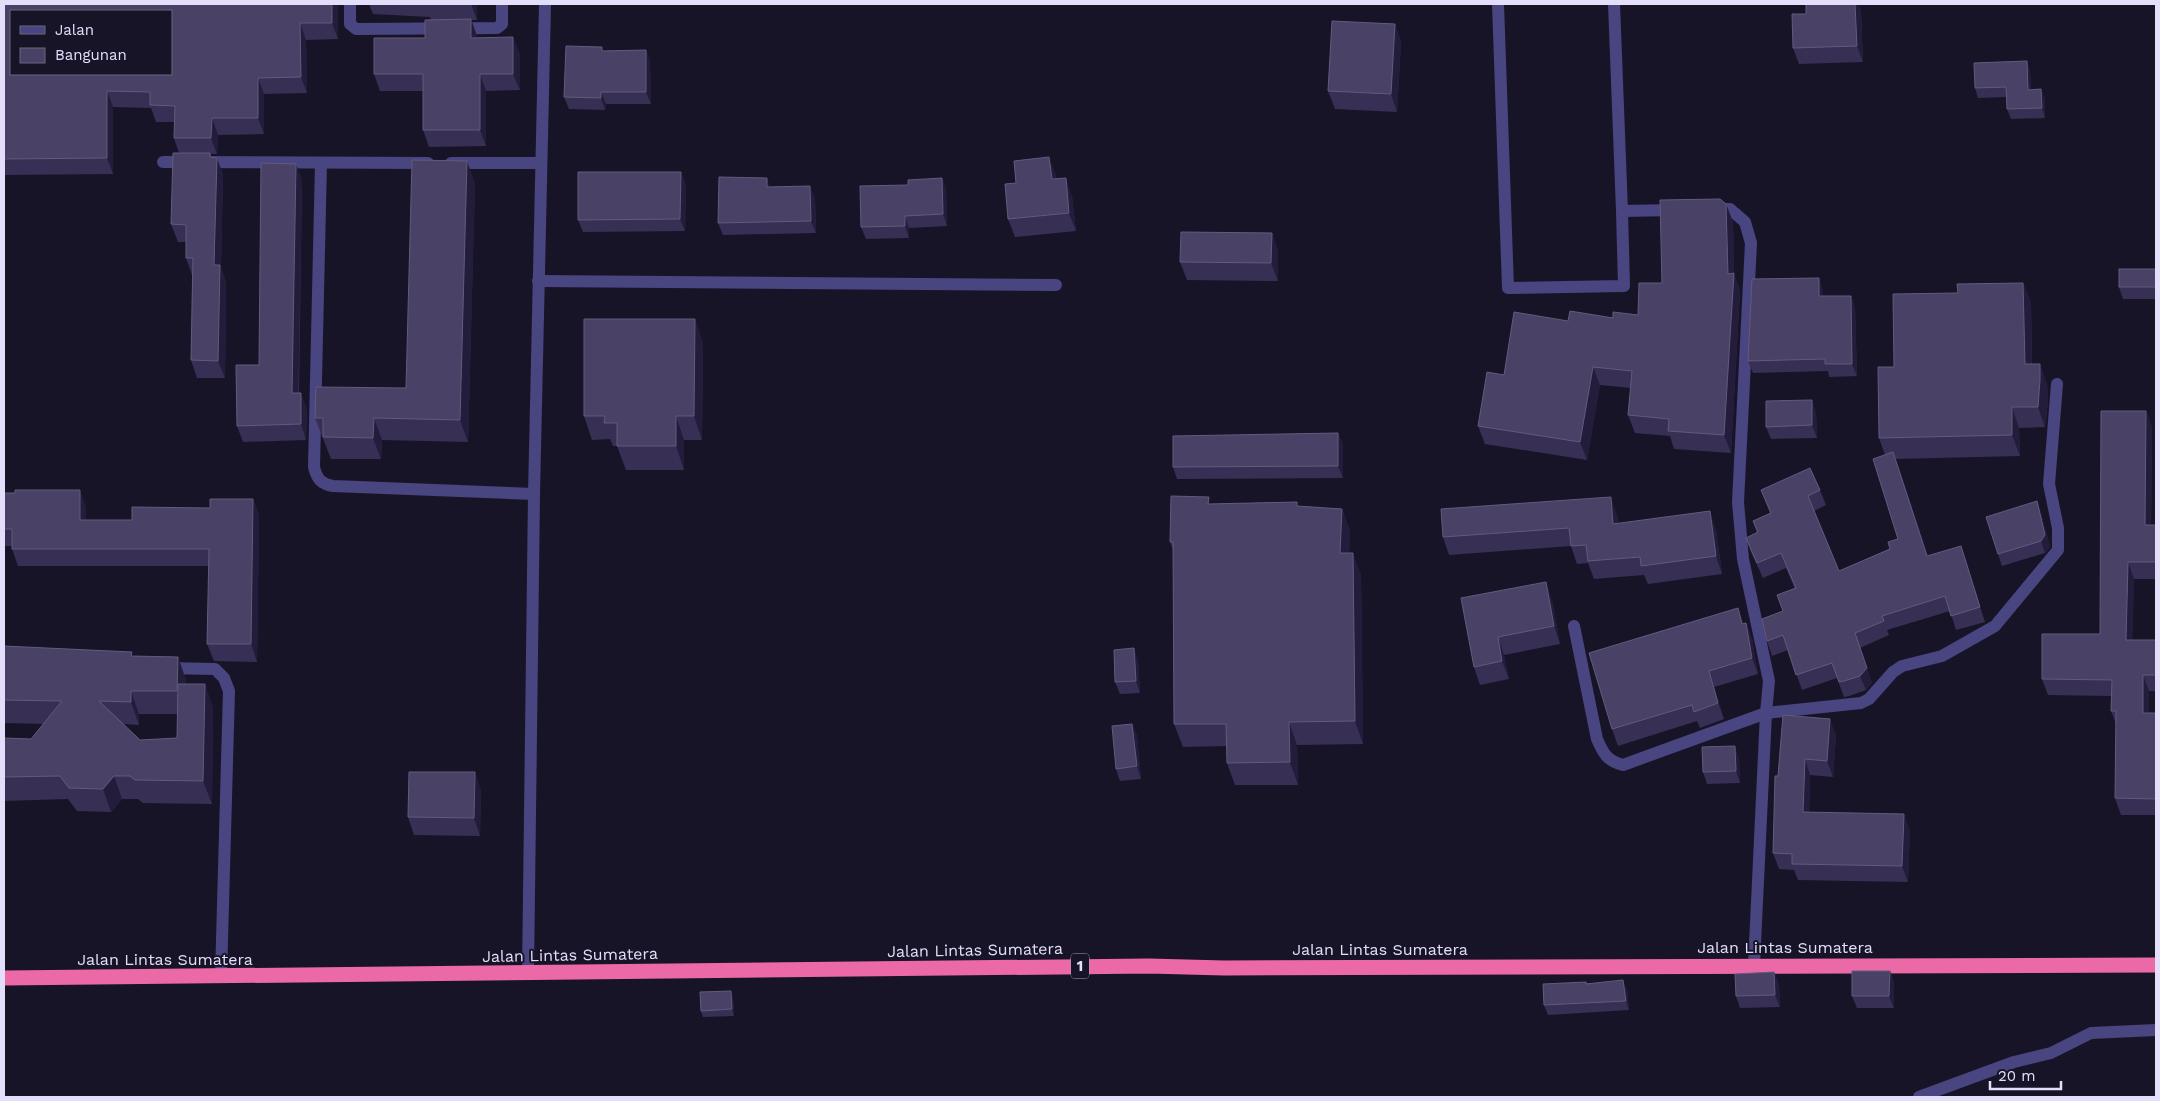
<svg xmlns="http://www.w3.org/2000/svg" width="2160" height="1101" viewBox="0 0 2160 1101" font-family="'Work Sans',sans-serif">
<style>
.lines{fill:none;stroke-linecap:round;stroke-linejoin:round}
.street{stroke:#484581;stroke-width:12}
.highway{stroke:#ec69a7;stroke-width:15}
.wall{fill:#372f54;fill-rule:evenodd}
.shaded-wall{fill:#231c3b}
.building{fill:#494266;stroke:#625b7d;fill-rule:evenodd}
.labels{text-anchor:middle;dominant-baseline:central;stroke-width:4;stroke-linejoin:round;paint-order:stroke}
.shield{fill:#181428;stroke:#a6a2bc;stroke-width:1}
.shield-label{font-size:15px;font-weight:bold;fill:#e3dffb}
.street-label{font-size:16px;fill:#e3dffb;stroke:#181428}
</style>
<rect width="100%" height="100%" fill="#181428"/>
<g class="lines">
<g class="street">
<polyline points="350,4 350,24 356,29 497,28 502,24 502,4"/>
<polyline points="1498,4 1508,288 1624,286 1622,211"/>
<polyline points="1614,4 1622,211 1675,210"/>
<polyline points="163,162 428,163"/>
<path d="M321,163L314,467C317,479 321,484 333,486L534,494"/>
<polyline points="451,163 541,163"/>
<polyline points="1713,209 1730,209 1745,222 1751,243 1738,502 1743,559 1769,681 1766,713 1754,965"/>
<polyline points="538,281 1056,285"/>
<path d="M1574,626L1597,739C1603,753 1607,761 1623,765L1766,713L1861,703L1869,699L1893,672L1902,666L1942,656L1995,626L2058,550V528L2049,484L2057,384"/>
<polyline points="166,668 215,669 224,678 229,691 221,976"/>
<polyline points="528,973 534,494 545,4"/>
<polyline points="1919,1097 2014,1062 2051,1053 2091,1033 2156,1030"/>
</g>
<polyline class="highway" points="4,978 1149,966 1224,968 2156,965"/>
</g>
<g class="wall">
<path d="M4,4H338V39L306,40L307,93L264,94V134L218,135L217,154H210L212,157L217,158L223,175L221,268L226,282L225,378H197L191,360L192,275L186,258V242H178L171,224L179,153L174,138V122H156L151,108L113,107V174L4,175ZM11,11H171V74H11Z"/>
<polygon points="369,4 477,4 477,20 471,20 477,38 520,54 520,90 486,91 486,146 429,147 423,130 423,91 380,91 374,74 425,38 431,20 430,17 373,14"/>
<polygon points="1806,4 1858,4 1861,11 1863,62 1799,64 1793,48 1806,14"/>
<polygon points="1395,24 1401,42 1397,112 1335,109 1328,91"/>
<polygon points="646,50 650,62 651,104 606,104 605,110 569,109 564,97 604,51"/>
<polygon points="2027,61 2030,71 2031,90 2041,89 2045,100 2045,118 2011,119 2007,109 2006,97 1978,98 1975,88"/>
<polygon points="1056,175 1056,179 1072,196 1076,231 1015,237 1008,219 1016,183"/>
<polygon points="942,178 946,190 947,226 909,228 909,238 866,239 861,227 908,185"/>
<polygon points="302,180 299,393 307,409 306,440 243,442 237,426 259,365"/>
<polygon points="475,183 468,442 382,440 381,459 331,459 315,418 406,388"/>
<polygon points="686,184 685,231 583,232 578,220"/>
<polygon points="770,187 815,198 816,233 723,235 718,223"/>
<polygon points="1726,204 1733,222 1734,274 1740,291 1731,453 1674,449 1670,436 1635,433 1628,415 1631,388 1600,385 1587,460 1485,444 1478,426 1504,375 1568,321 1638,315 1662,283"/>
<polygon points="1272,233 1278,251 1278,281 1187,280 1180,262"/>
<polygon points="2156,269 2156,299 2123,299 2119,287"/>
<polygon points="2023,283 2031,303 2032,364 2047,384 2048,400 2045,427 2019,428 2020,456 1895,459 1928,556 1961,546 1985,622 1956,630 1950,611 1887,630 1889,635 1860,648 1872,683 1866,690 1849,696 1844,697 1837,678 1802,690 1788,650 1772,656 1767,641 1795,589 1786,568 1763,578 1751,552 1746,538 1757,533 1753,521 1770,513 1761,490 1820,490 1826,505 1814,511 1839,571 1890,549 1898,539 1885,455 1879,438 1894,367 1958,293"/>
<polygon points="1823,290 1823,296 1851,296 1855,308 1857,376 1829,377 1828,371 1753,373 1748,361"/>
<polygon points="703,342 702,440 684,440 684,470 626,470 617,446 613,446 610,439 592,440 584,416"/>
<polygon points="2146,411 2152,428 2151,525 2156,525 2156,579 2134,579 2132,640 2156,640 2156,691 2149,691 2149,713 2156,713 2156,815 2121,815 2115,798 2116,724 2111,711 2111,696 2048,695 2042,679 2100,634"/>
<polygon points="1816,412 1817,438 1771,439 1766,427"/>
<polygon points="1338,433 1343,445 1343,478 1177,479 1173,467"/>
<polygon points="4,493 86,507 86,520 132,520 210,508 253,499 259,516 257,662 214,661 207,644 209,566 18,566 12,549 12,546 4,546"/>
<polygon points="2037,501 2041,513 2050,547 2045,553 2002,566 1998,554"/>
<polygon points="1211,504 1342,509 1350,531 1349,553 1361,575 1363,744 1297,745 1298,785 1235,785 1227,763 1227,746 1183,747 1174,724 1173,550 1170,542"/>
<polygon points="1617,515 1618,523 1716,529 1722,574 1648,584 1644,575 1594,579 1588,563 1577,564 1571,546 1449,555 1443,537"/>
<polygon points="1461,598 1552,600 1560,644 1504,655 1509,679 1480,685 1474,667"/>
<polygon points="1738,608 1743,624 1746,623 1752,639 1758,674 1714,687 1724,719 1700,728 1697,721 1618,746 1612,729"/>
<path d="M4,646L133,656L178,657L186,680V684L213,707L212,804L143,803L138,799H122L111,812L77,811L68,799L4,801ZM139,714H177V738L140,740L123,724L139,725ZM5,723L44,724L31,739L5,738Z"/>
<polygon points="1138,661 1140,693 1120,694 1115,682"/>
<polygon points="1132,724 1137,736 1141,779 1120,781 1116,769"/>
<polygon points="1836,735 1833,777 1810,775 1809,812 1910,830 1908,882 1798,880 1794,870 1779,869 1773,853 1778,776"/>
<polygon points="1739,758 1740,783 1707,784 1703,772"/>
<polygon points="481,790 480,836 414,835 408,817"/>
<polygon points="1890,971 1894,983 1894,1008 1857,1008 1852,996"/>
<polygon points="1774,972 1779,985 1780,1007 1740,1008 1736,996"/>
<polygon points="1586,982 1587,983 1627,989 1629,1010 1548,1015 1544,1005"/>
<polygon points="733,997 734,1016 703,1017 701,1011"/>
</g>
<g class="shaded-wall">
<polygon points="332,4 338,4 338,39 332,23"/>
<polygon points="471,4 477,4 477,20"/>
<polygon points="1855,4 1858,4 1861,11 1863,62 1857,46"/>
<polygon points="471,19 477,36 477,54 471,38"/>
<polygon points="300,23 306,40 307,93 301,77"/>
<polygon points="1395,24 1401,42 1397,112 1391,94"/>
<polygon points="513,37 520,54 520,90 513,74"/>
<polygon points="646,50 650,62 651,104 646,92"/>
<polygon points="2027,61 2030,71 2031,100 2028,90"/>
<polygon points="480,74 486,91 486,146 480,130"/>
<polygon points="258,78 264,94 264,134 258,118"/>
<polygon points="2041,89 2045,100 2045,118 2042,108"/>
<polygon points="107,91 113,107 113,174 107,158"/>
<polygon points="601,92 606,104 605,110 601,98"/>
<polygon points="212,118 218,135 217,154 211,138"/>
<polygon points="1049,157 1056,175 1058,197 1052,179"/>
<polygon points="217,158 223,175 221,268 226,282 225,378 218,361 214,265"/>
<polygon points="467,161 475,183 468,442 460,420"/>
<polygon points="296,164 302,180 298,409 292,393"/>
<polygon points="681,172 686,184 685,231 680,219"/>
<polygon points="767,178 771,190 767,187"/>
<polygon points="942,178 946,190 947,226 943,214"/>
<polygon points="1066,178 1072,196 1076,231 1069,213"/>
<polygon points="810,186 815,198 816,233 811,221"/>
<polygon points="1726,204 1733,222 1734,274 1740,291 1731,453 1724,435 1728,274"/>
<polygon points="905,216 909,228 909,238 905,226"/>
<polygon points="1272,233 1278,251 1278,281 1271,263"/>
<polygon points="1819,278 1823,290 1823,309 1819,296"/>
<polygon points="2023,283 2031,303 2032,385 2025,364"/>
<polygon points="1851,296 1855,308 1857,376 1852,364"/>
<polygon points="695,319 703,342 702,440 694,416"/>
<polygon points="2040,364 2047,384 2048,400 2045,427 2038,407"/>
<polygon points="1593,367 1600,385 1587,460 1580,442"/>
<polygon points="301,393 307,409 306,440 301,424"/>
<polygon points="1812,400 1816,412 1817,438 1812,425"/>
<polygon points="2012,407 2019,428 2020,456 2012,435"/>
<polygon points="2146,411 2152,428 2151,541 2145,525"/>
<polygon points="676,416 684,440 684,470 676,446"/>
<polygon points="374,418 382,440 381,459 373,438"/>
<polygon points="1338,433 1343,445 1343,478 1338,466"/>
<polygon points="1893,452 1899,467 1933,571 1927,556"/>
<polygon points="80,490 86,507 86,538 80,520"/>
<polygon points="1611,497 1617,515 1619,542 1613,524"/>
<polygon points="253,499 259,516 257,662 251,644"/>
<polygon points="2037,501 2041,513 2050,547 2045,553 2041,541"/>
<polygon points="1342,509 1350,531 1348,575 1340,553"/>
<polygon points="1710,511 1716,529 1722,574 1716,556"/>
<polygon points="1961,546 1966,560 1985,622 1980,607"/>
<polygon points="1353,553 1361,575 1363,744 1355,721"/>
<polygon points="2128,562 2134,579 2132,656 2126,640"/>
<polygon points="1546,582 1552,600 1560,644 1554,626"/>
<polygon points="1746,623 1752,639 1758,674 1752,658"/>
<polygon points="1498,637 1504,655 1509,679 1502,661"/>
<polygon points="1134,648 1138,661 1140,693 1136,681"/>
<polygon points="1860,648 1872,683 1866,690 1860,676"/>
<polygon points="178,657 186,680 186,714 177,691"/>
<polygon points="1709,671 1724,719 1718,703"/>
<polygon points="2143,675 2149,691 2149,729 2143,713"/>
<polygon points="205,684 213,707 212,804 203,781"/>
<polygon points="131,691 139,714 139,725 131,702"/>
<polygon points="4,719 5,723 5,761 4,759"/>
<polygon points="1830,719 1836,735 1833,777 1827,761"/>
<polygon points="1289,722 1297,745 1298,785 1290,762"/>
<polygon points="1132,724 1137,736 1141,779 1137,766"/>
<polygon points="1735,746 1739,758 1740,783 1736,771"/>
<polygon points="1805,759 1810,775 1809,828 1803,812"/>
<polygon points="475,772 481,790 480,836 474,818"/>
<polygon points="114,776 122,799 111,812 103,789"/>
<polygon points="1904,814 1910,830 1908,882 1902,866"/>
<polygon points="1890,971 1894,983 1894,1008 1889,996"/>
<polygon points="1774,972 1779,985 1780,1007 1775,995"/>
<polygon points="1623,980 1627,989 1629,1010 1626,1001"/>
<polygon points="731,991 733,997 734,1016 732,1009"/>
</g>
<g class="building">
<path d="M4,4H332V23H300L301,77L258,78V118H212L211,138H174L175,106L150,105V92L107,91V158L4,159ZM11,11H171V74H11Z"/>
<polygon points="1806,4 1855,4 1857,46 1793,48 1792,14 1806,14"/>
<polygon points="471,19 471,38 513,37 513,74 480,74 480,130 423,130 423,74 374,74 374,38 425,38 425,20"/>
<polygon points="1332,21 1395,24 1391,94 1328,91"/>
<polygon points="566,46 602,47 602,51 646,50 646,92 601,92 601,98 564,97"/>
<polygon points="2027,61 2028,90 2041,89 2042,108 2007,109 2006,87 1975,88 1974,63"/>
<polygon points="173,153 210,153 210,157 217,158 214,265 220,265 218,361 191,360 193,258 186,258 186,225 171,224"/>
<polygon points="1049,157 1052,179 1066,178 1069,213 1008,219 1005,184 1016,183 1014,161"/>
<polygon points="412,160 467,161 460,420 374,418 373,438 323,437 323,418 315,418 316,387 406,388"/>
<polygon points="261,163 296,164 292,393 301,393 301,424 237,426 236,365 259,365"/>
<polygon points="578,172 681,172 680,219 578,220"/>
<polygon points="719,177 767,178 767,187 810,186 811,221 718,223"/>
<polygon points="942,178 943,214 905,216 905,226 861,227 860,186 908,185 908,180"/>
<polygon points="1720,199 1726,204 1728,274 1734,273 1724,435 1668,431 1669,419 1628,415 1632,371 1593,367 1580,442 1478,426 1487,372 1504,375 1514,312 1568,321 1570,311 1613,318 1613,312 1638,315 1639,283 1662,283 1660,200"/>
<polygon points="1181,232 1272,233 1271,263 1180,262"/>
<rect x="2119" y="269" width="37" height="18"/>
<polygon points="1819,278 1819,296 1851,296 1852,364 1825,364 1825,359 1748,361 1752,279"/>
<polygon points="2023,283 2025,364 2040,364 2040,380 2038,407 2012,407 2012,435 1879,438 1878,367 1894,367 1893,294 1958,293 1957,284"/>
<polygon points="584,319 695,319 694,416 676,416 676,446 617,446 617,423 604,423 605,416 584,416"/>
<polygon points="1812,400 1812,425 1766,427 1766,401"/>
<polygon points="2101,411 2146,411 2145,525 2156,525 2156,562 2128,562 2126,640 2156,640 2156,675 2143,675 2143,713 2156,713 2156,799 2115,798 2116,711 2111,711 2112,680 2042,679 2042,634 2100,634"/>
<polygon points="1338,433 1338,466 1173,467 1173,436"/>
<polygon points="1893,452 1927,556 1961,546 1980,607 1951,616 1945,596 1882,616 1884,621 1855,633 1867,668 1860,676 1844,681 1839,682 1832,663 1796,675 1783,635 1767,641 1762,619 1783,611 1777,595 1796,588 1781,553 1757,563 1746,538 1758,532 1753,521 1771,513 1761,490 1810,468 1820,490 1808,496 1839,571 1890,549 1888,542 1898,539 1873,459"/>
<polygon points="15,490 80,490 80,520 132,520 132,507 210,508 210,499 253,499 251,644 207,644 209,549 12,549 12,529 4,529 4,493 15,493"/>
<polygon points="1171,496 1209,497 1208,504 1297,502 1297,506 1342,509 1340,553 1353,553 1355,721 1289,722 1290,762 1227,763 1226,724 1174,724 1173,542 1170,542"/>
<polygon points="1611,497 1613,524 1710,511 1716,556 1641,566 1640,557 1588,561 1586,545 1571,546 1569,528 1443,537 1441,509"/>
<polygon points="2037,501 2045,535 2041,541 1998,554 1986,517"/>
<polygon points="1546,582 1554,626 1498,637 1502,661 1474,667 1461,598"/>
<polygon points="1738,608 1742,624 1746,623 1752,658 1709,671 1718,703 1694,712 1692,705 1612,729 1589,653"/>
<polygon points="4,646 132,652 131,656 178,657 177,691 131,691 131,702 99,701 140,740 177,738 178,684 205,684 203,781 135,780 130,776 114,776 103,789 69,788 60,776 4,777 4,738 31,739 62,701 4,700"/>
<polygon points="1134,648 1136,681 1115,682 1114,650"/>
<polygon points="1783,715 1830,719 1827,761 1805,759 1803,812 1904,814 1902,866 1792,864 1792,854 1773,853 1775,776 1778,776"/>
<polygon points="1132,724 1137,766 1116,769 1112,726"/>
<polygon points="1735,746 1736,771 1703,772 1702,747"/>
<polygon points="409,772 475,772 474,818 408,817"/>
<polygon points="1852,971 1890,971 1889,996 1852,996"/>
<polygon points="1774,972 1775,995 1736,996 1735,974"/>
<polygon points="1623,980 1626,1001 1544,1005 1543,984 1586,982 1586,984"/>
<polygon points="731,991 732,1009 701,1011 700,992"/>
</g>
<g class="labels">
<rect class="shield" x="1071" y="953.5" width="18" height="25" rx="4"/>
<g class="shield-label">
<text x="1080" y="966">1</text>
</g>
<g class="street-label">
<text x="1785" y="947">Jalan Lintas Sumatera</text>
<text x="1380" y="949">Jalan Lintas Sumatera</text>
<text transform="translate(975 950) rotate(-1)">Jalan Lintas Sumatera</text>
<text transform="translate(570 955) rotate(-1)">Jalan Lintas Sumatera</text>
<text x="165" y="959">Jalan Lintas Sumatera</text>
</g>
</g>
<rect width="2160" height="1101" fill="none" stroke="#e3dffb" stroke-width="10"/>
<rect x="10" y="10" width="162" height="65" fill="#181428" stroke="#69657c"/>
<rect x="20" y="26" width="25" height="8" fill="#484581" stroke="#69657c"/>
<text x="55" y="35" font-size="15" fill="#e3dffb">Jalan</text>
<rect x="20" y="48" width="25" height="15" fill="#494266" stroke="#69657c"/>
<text x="55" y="60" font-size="15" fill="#e3dffb">Bangunan</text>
<path d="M1990 1081v8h71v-8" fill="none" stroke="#e3dffb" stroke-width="2.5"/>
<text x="1998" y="1081" font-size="15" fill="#e3dffb" stroke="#181428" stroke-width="4" paint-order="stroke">20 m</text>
</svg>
